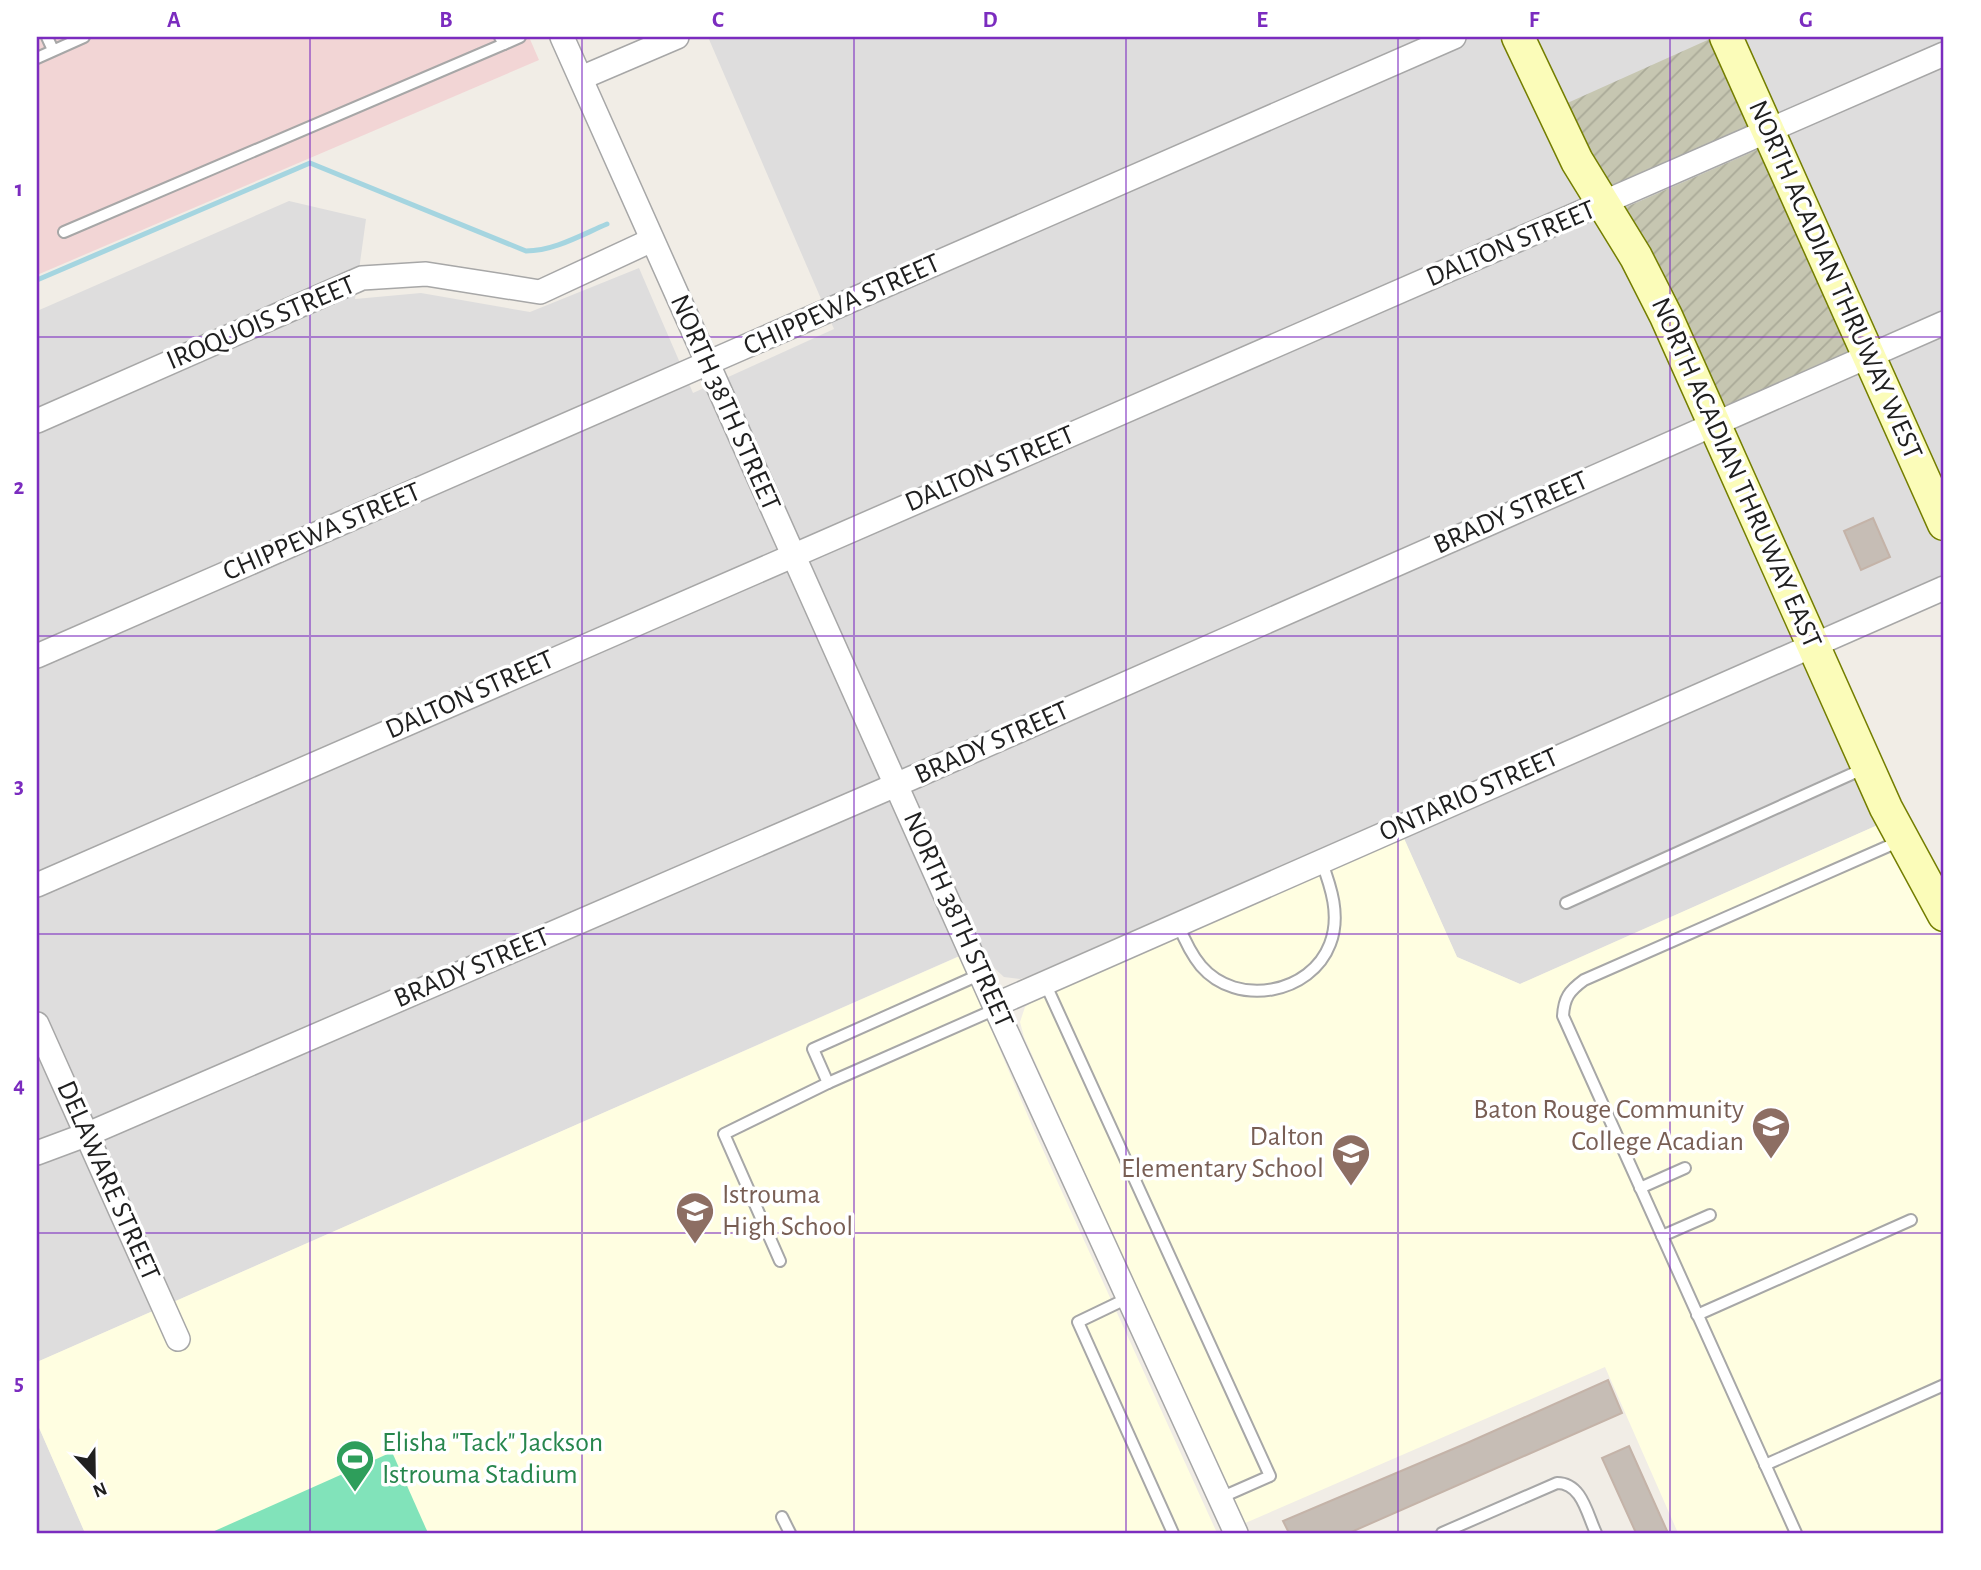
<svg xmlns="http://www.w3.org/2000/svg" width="1981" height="1570" viewBox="0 0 1981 1570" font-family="'Alegreya Sans',sans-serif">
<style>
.residential{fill:#dedddd}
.commercial{fill:#f2d5d5}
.education{fill:#fffee1}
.construction{fill:url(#construction-furrows)}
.pitch{fill:#81e3ba}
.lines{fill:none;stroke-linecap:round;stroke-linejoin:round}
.stream{stroke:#a5d5e0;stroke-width:5}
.building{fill:#c6bdb5;stroke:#c4b3a8;stroke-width:2}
.lane-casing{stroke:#a7a7a7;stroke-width:14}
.street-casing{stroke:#a7a7a7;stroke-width:26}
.secondary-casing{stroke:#747e00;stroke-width:35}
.lane{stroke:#fff;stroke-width:10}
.street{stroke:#fff;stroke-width:23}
.secondary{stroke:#fbfcb9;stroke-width:32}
.grid{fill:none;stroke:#7b2cbf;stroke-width:2;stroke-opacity:0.55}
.labels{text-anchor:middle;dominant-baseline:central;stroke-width:7;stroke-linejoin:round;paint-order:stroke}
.street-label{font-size:28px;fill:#202020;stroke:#fff}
.education-label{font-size:28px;fill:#785e54;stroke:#fff;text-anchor:end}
.leisure-label{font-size:28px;fill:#27864d;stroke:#fff;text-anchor:start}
.neatline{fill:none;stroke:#7b2cbf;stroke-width:2.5}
.grid-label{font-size:23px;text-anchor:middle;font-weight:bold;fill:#7b2cbf}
</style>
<defs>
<pattern id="construction-furrows" width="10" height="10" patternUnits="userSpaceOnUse" patternTransform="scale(1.75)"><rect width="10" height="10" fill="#c6c6b1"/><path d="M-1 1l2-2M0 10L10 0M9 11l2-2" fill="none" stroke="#aaaa98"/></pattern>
</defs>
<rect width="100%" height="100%" fill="#f1ede6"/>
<g class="residential">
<polygon points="708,37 1944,37 1944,574 1794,641 1880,824 1520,984 1457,957 1394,817 1029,976 1020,979 1004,977 991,965 982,946 37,1362 37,311 289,201 366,219 355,299 421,293 530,312 639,268 693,393 834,329"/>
<polygon points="37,1423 85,1533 37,1533"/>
</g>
<polygon class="commercial" points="37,37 529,37 539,60 37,275"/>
<g class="education">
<polygon points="1880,824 1944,913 1944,1531 1939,1533 1678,1533 1605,1367 1243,1524 1024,1037 1020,1022 1025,1007 1040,997 1403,836 1457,957 1520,984"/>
<polygon points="960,956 1033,1128 1217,1533 85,1533 37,1423 37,1362"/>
</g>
<g class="construction">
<polygon points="1712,38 1751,125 1610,186 1597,169 1563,105"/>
<polygon points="1759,149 1852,352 1722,408 1624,208"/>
</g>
<polygon class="pitch" points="392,1452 428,1533 210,1533"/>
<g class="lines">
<path class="stream" d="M37,280L310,163L526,251C554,251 581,235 607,224"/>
</g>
<g class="building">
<polygon points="1873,518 1890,557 1861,570 1844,531"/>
<polygon points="1608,1380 1622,1413 1349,1533 1289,1533 1283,1521 1467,1443"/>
<polygon points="1629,1446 1668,1533 1636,1533 1602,1458"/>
</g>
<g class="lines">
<g class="lane-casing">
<g id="lane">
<polyline points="47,37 53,50"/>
<polyline points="504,44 520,37"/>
<polyline points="37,58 84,37"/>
<polyline points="64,232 504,44 500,37"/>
<polyline points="1566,903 1865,768"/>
<path d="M1178,924C1184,939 1191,954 1201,966C1237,1008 1311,994 1330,944C1341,916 1331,887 1321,860"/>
<polyline points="981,974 813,1049 828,1083 996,1009"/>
<polyline points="1045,983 1270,1476 1220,1498"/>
<polyline points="1640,1188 1685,1168"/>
<polyline points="1662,1236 1710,1215"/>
<polyline points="780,1261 724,1134 828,1083"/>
<polyline points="1128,1298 1078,1322 1173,1533"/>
<polyline points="1697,1315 1911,1220"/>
<polyline points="1765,1465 1944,1385"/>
<polyline points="782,1517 790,1533"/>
<path d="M1442,1533L1557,1483C1582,1483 1587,1514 1596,1533"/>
<path d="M1796,1533L1563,1016C1564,998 1569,991 1584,980L1900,841"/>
</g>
</g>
<g class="street-casing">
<g id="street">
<polyline points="562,37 996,1009 1236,1533"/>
<polyline points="581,78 677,37"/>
<polyline points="37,421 362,278 426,274 540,292 652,240"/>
<polyline points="37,656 1454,37"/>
<path d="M37,885C672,607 1310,333 1944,54"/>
<polyline points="995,1005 1944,588"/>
<polyline points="37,1024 178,1339"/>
<polyline points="37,1153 88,1134 898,784 1944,323"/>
</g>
</g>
<g class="secondary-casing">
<g id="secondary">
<polyline points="1518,37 1577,161 1636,257 1666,316 1886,808 1944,915"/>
<polyline points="1726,37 1944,524"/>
</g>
</g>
<use href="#lane" class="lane"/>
<use href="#street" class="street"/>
<use href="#secondary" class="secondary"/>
</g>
<path class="grid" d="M310,37V1533M582,37V1533M854,37V1533M1126,37V1533M1398,37V1533M1670,37V1533M37,337H1944M37,636H1944M37,934H1944M37,1233H1944"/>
<defs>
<g id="university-pin" transform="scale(2.0125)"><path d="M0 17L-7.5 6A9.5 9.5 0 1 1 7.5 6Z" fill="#8d6e63" stroke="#fff"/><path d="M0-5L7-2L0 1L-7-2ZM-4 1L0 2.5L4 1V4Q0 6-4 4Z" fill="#fff"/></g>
<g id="school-pin" transform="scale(2.0125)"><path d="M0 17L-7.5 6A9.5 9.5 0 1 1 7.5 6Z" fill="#8d6e63" stroke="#fff"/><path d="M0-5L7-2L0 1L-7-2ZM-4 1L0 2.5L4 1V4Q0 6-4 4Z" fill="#fff"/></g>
<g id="stadium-pin" transform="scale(2.0125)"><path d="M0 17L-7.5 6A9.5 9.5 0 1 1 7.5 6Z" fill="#2e9e5b" stroke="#fff"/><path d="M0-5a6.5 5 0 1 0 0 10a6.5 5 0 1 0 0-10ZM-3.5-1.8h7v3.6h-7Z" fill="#fff"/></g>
</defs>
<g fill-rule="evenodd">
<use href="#university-pin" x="1771" y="1126"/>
<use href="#school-pin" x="1351" y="1153"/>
<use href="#school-pin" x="695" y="1211"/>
<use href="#stadium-pin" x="355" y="1459"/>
</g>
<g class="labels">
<g class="street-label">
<text transform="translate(1511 244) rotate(-23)">DALTON STREET</text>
<text transform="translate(1835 280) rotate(66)">NORTH ACADIAN THRUWAY WEST</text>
<text transform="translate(842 305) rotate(-24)">CHIPPEWA STREET</text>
<text transform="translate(261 323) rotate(-23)">IROQUOIS STREET</text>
<text transform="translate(725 403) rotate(66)">NORTH 38TH STREET</text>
<text transform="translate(990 469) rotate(-23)">DALTON STREET</text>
<text transform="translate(1736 473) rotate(66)">NORTH ACADIAN THRUWAY EAST</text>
<text transform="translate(1511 513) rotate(-24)">BRADY STREET</text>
<text transform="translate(322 532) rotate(-23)">CHIPPEWA STREET</text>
<text transform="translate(470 695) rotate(-24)">DALTON STREET</text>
<text transform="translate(992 743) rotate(-24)">BRADY STREET</text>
<text transform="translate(1469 795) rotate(-24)">ONTARIO STREET</text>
<text transform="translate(958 920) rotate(66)">NORTH 38TH STREET</text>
<text transform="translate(472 968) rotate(-23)">BRADY STREET</text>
<text transform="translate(108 1181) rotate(66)">DELAWARE STREET</text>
</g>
<g class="education-label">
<text x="1744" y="1110">Baton Rouge Community<tspan x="1744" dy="32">College Acadian</tspan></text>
<text x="1324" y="1137">Dalton<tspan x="1324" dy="32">Elementary School</tspan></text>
<text x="722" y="1195" text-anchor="start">Istrouma<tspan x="722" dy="32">High School</tspan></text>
</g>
<g class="leisure-label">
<text x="382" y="1443">Elisha "Tack" Jackson<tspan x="382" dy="32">Istrouma Stadium</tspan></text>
</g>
</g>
<rect width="1981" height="1570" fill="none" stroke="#ffffff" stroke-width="77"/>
<g transform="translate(94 1475) rotate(158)" stroke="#ffffff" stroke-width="5" paint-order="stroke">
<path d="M0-5L12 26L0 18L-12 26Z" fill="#202020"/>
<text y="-10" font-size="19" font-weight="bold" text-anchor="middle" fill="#202020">N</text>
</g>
<rect x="38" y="38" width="1904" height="1494" class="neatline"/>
<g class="grid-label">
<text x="174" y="27">A</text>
<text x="446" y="27">B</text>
<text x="718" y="27">C</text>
<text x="990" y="27">D</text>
<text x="1262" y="27">E</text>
<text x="1534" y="27">F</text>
<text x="1806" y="27">G</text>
<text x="19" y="196">1</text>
<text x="19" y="494">2</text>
<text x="19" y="793">3</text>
<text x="19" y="1092">4</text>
<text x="19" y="1390">5</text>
</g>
</svg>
